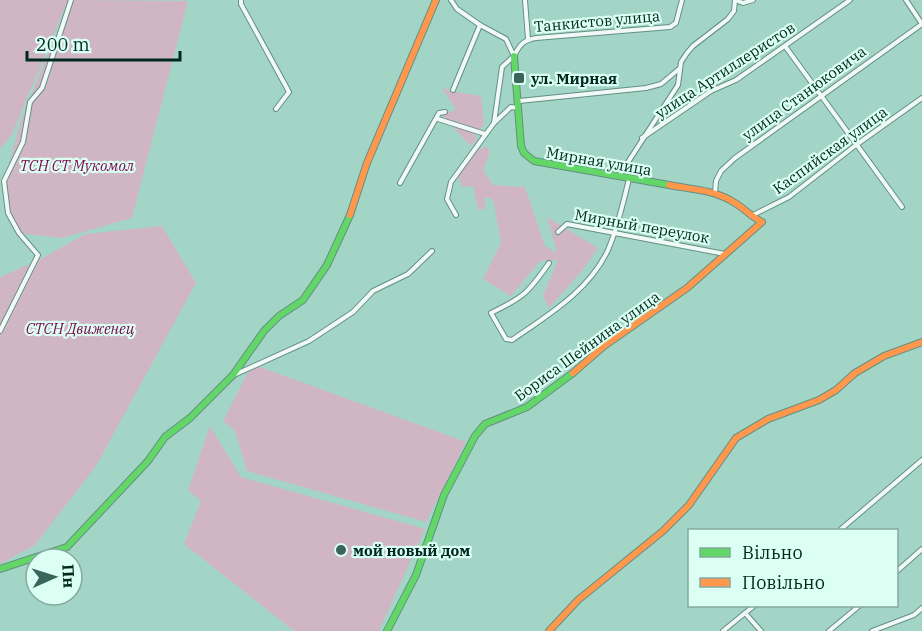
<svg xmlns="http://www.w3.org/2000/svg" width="922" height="631" viewBox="0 0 922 631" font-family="'IBM Plex Serif',serif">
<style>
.green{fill:#d0b6c4}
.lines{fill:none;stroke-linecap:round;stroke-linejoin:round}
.street-casing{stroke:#638f84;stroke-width:6}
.fast-casing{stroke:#638f84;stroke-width:8}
.slow-casing{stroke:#638f84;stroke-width:8}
.street{stroke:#f1f9f7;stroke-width:4}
.fast{stroke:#63d668;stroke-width:6}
.slow{stroke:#ff974d;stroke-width:6}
.poi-dot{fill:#39655a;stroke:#dcfff3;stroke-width:2}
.labels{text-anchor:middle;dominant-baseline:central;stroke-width:4.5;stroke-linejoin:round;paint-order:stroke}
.street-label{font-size:15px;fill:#00281f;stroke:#dcfff3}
.poi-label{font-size:15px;font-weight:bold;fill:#00281f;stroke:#dcfff3;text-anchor:start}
.park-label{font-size:15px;font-style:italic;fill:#7f074e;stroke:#dcfff3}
</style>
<rect width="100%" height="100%" fill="#a3d5c7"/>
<g class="green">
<polygon points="0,0 68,0 12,134 0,149"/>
<polygon points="72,0 188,1 132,218 62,238 19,233 2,190 21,120 50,48"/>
<polygon points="441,87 450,91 481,96 484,125 474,135 478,140 470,145 442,116 456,109"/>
<polygon points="486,146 490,152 483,170 493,185 525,187 545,246 557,253 547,217 598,248 582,271 549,308 543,296 558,260 540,261 511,296 483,279 501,243 493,199 485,197 485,209 478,210 473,186 462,187 458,176 479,149"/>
<polygon points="162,226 196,283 96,466 35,545 0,564 0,277 41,259 85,234"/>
<polygon points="252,364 466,442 426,522 247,471 235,431 223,421"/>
<polygon points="210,426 241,477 425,529 379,631 294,631 184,544 201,501 188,490"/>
</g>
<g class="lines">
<g class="street-casing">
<g id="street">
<polyline points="241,0 241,4 289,92 276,109"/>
<polyline points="451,0 457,9 480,25"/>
<polyline points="525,0 528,39"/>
<polyline points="735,0 743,3 753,0"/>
<polyline points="785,46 902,207"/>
<path d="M453,90L480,25L506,39L514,56C520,44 524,40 536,38L670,27L676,23L682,0"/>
<polyline points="519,101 646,88 661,84 679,69"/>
<polyline points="438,119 485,134"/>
<polyline points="494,123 502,67 514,56"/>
<polyline points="642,138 711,91 736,80 850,0"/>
<polyline points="619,176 678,85 681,62 687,53 693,46 728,19 734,11 735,0"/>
<polyline points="400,183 439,113 445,112"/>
<polyline points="715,193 716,181 721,171 735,158 922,24 906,0"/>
<polyline points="456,215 447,199 451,182 494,123 511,107 518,108"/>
<polyline points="751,216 789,197 856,145 922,98"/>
<polyline points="558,232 567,224 725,254"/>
<path d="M549,263C528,293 524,297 491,313L506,339L512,340C548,315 589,291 608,250C618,227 623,203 629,179"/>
<polyline points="0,331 38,255 19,233 8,213 4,181 23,142 30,102 42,88 71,0"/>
<polyline points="234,375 309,341 353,312 373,291 408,274 432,251"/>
<polyline points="840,530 922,460"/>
<polyline points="896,572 922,549"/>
<polyline points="754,606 745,613 761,631"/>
<polyline points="723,631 745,613"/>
<polyline points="829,631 859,606"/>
<polyline points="872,631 914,615 922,608"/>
</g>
</g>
<g class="fast-casing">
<g id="fast">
<polyline points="514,56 521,146 524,153 534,161 669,185"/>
<polyline points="0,569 67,547 148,461 165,437 190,418 233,375 264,331 279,316 303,300 327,265 350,215"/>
<polyline points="387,631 416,575 444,495 475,436 485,424 527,407 573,373"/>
</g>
</g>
<g class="slow-casing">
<g id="slow">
<polyline points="350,215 367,163 436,0"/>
<path d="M573,373L604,346L687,288L762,222C750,216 742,206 730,200C712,190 690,189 669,185"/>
<polyline points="549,631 578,600 663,531 689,505 736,438 768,419 819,400 836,390 855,373 884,356 922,342"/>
</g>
</g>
<use href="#street" class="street"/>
<use href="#fast" class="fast"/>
<use href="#slow" class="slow"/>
</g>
<g class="poi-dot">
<rect x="513" y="72" width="12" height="12" rx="3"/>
<circle cx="341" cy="550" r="6"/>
</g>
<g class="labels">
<g class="street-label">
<text transform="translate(597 21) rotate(-5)">Танкистов улица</text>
<text transform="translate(725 70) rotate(-33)">улица Артиллеристов</text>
<text transform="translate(804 93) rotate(-36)">улица Станюковича</text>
<text transform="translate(830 150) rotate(-36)">Каспийская улица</text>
<text transform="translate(599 161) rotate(10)">Мирная улица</text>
<text transform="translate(642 226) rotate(10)">Мирный переулок</text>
<text transform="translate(587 346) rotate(-36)">Бориса Шейнина улица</text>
</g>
<g class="poi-label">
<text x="531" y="78">ул. Мирная</text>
<text x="353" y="550">мой новый дом</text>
</g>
<g class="park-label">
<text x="77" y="165">ТСН СТ Мукомол</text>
<text x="80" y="328">СТСН Движенец</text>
</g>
</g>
<rect x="688" y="529" width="210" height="78" fill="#dcfff3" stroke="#84a99e" stroke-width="1.5"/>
<rect x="700" y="548" width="30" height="9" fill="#63d668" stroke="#84a99e" stroke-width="1.5"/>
<text x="742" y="559" font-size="18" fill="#00281f">Вільно</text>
<rect x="700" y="578" width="30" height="9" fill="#ff974d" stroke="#84a99e" stroke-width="1.5"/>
<text x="742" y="589" font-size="18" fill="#00281f">Повільно</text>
<g transform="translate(54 577) rotate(87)"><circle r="28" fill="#dcfff3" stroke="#84a99e" stroke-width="1.5"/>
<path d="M0-4.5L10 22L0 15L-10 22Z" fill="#39655a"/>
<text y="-9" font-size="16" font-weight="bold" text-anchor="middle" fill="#00281f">Пн</text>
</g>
<path d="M27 51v9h153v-9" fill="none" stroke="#00281f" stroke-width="3"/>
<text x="36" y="51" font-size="18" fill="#00281f" stroke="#dcfff3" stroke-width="4.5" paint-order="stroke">200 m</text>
</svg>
